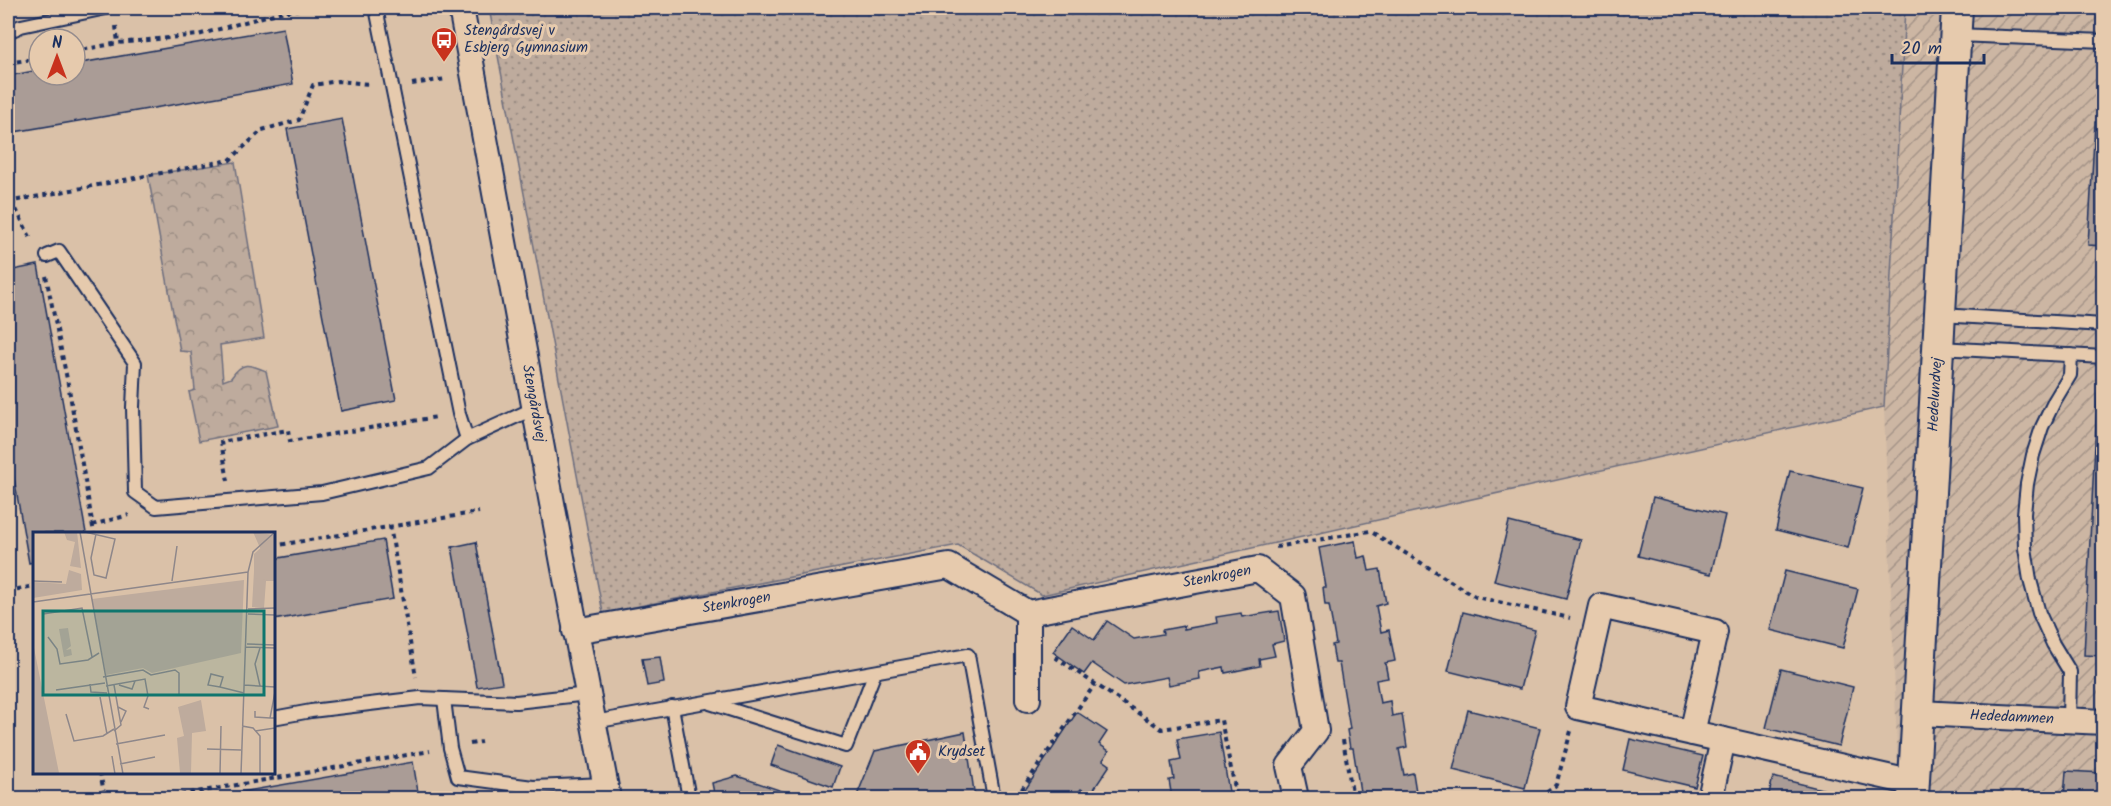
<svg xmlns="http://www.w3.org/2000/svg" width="2111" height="806" viewBox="0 0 2111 806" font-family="Kalam,sans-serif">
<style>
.industrial{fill:url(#industrial-furrows)}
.grass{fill:url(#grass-dots);stroke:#6c6d7e;stroke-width:1.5}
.park{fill:url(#park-crowns);stroke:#6c6d7e;stroke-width:1.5}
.building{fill:#aa9c96;stroke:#1b2f5e;stroke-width:1.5}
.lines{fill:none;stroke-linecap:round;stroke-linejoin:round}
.service-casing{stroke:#1b2f5e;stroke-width:16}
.minor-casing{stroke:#1b2f5e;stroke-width:28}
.tertiary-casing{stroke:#1b2f5e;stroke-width:34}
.path{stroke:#1b2f5e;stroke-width:4;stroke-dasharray:4.5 4.5;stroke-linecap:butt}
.service{stroke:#e6caad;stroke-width:12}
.minor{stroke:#e6caad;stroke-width:24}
.tertiary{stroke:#e6caad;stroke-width:30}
.labels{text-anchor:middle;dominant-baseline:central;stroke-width:6;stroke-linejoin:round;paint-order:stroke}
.poi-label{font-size:15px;fill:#1b2f5e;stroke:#e6caad;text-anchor:start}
.street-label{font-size:15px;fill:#1b2f5e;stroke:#e6caad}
.inset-road{fill:none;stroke:#8e878a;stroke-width:1.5}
.view{fill:#0f766e;fill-opacity:0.15;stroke:#0f766e;stroke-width:3}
.inset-edge{fill:none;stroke:#1b2f5e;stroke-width:3}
</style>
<defs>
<pattern id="industrial-furrows" width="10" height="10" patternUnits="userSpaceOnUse" patternTransform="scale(1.5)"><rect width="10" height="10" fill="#ccb6a3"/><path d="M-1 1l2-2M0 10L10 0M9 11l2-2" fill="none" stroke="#a59488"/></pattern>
<pattern id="grass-dots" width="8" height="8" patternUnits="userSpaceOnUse" patternTransform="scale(1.5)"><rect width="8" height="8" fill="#beab9d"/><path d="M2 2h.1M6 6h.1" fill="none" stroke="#9a8c83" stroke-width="1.8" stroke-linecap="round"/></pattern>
<pattern id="park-crowns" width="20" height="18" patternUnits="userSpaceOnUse" patternTransform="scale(1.5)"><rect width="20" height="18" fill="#beab9d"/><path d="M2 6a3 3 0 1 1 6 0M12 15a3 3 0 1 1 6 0" fill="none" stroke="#9a8c83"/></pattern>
</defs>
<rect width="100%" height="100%" fill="#dac1a8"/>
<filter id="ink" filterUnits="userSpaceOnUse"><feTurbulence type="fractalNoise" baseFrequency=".0167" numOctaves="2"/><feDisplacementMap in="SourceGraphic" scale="12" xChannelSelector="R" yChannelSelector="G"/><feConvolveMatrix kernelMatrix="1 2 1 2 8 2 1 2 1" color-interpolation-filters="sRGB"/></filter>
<g filter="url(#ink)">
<polygon class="industrial" points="1905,8 2103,8 2103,798 1899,798 1884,407"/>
<polygon class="grass" points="489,8 1905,8 1884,407 1042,595 958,545 603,613"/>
<path class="park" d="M235,162L264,338L220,345L223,381L231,378C242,361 249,364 266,371L278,426L199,441L189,392L195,390L191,352L180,351L148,175Z"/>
<g class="building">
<polygon points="283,28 293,84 8,133 8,76 39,70 39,75 75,75 75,64"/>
<polygon points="342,119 396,400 341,411 287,129"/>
<polygon points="2095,122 2104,122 2104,246 2088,245"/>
<polygon points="38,265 86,533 34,533 34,562 29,563 8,444 8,271"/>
<polygon points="2099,367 2104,367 2104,656 2084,655"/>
<polygon points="1790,471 1863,488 1848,548 1776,530"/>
<polygon points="1653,497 1725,515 1711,574 1638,556"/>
<polygon points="1509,522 1581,540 1566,599 1494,581"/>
<polygon points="383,540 393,599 273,620 273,559"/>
<polygon points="1355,541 1358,558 1366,556 1369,571 1380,569 1386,603 1376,606 1381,632 1389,630 1395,661 1385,663 1388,678 1376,680 1380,703 1390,701 1392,716 1402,714 1407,747 1399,749 1404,775 1413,773 1417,798 1361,798 1353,748 1350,748 1347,730 1350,729 1339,663 1335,663 1332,645 1336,644 1329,605 1325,605 1323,587 1326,587 1319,548"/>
<polygon points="476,542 502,683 477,687 452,547"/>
<polygon points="1785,571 1858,589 1843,648 1770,630"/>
<polygon points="1279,611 1284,641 1272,644 1275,656 1259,659 1260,666 1225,673 1224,667 1199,672 1200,679 1169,685 1167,677 1124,685 1092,663 1084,674 1053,652 1072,625 1094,640 1107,621 1134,639 1163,634 1162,630 1184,626 1184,629 1217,623 1216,617 1241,613 1242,617"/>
<polygon points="1463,612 1535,630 1520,689 1448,671"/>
<polygon points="660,657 664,683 647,686 642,659"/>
<polygon points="1781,669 1853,687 1839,746 1766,728"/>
<polygon points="1468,710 1540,728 1525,788 1453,770"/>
<polygon points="1077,712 1107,732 1099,744 1109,751 1103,760 1110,765 1090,795 1081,789 1074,798 1024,798 1023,793"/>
<polygon points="965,732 975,798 856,798 875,751"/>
<polygon points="1219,732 1230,798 1172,798 1169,780 1174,779 1171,762 1181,760 1177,739"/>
<polygon points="1630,739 1703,756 1695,787 1623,770"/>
<polygon points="778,745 840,767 833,787 771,765"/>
<polygon points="413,762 419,798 207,798"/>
<polygon points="2066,771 2104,773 2104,798 2064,798"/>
<polygon points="737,776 803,798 715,798 712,783"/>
<polygon points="1773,777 1846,795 1845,798 1768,798"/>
</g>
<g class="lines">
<g class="service-casing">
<g id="service">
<polyline points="376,8 459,414 467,439"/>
<polyline points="8,32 21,26 106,8"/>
<polyline points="1957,35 2104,41"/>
<polyline points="47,256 59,251 135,363 133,407 135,492 156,507 322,493 429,468 467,439 535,408"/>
<polyline points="1941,315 2104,325"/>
<polyline points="1939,348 2104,357"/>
<polyline points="444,699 450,748 458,777 533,787 606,784"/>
<polyline points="710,703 846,746 875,672"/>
<polyline points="672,707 689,798"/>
<polyline points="273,718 311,711 420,698 516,702 588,694"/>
<polyline points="2069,720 2070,672 2053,644 2039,613 2030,580 2025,548 2024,514 2027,484 2033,455 2042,427 2055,400 2070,375 2071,355"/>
<polyline points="594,722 968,655 994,798"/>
</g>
</g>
<g class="minor-casing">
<g id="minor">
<path id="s1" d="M461,8L563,563L608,798"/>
<polyline points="1028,613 1028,699"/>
<path id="s2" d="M575,631L949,566L1028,613L1258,569L1293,596L1316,731L1289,766L1296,798"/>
<path id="s3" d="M1919,713L2104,722"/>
<polyline points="1692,733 1715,632 1601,606 1578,707 1914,783"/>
<polyline points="1710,798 1723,740"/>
</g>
</g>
<g class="tertiary-casing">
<g id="tertiary">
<path id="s4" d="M1913,798L1957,8"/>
</g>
</g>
<g class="path">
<polyline points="116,26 118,43"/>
<polyline points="75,51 118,43 198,35 277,13 305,8"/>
<polyline points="8,63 39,58"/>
<polyline points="412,84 446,79"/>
<polyline points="12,201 32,241"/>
<polyline points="8,202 230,160 262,130 299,120 313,85 338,81 369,84"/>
<polyline points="46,276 69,389 94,533"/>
<polyline points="228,481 221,442 288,430 290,441 437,417"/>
<polyline points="92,525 129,515"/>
<polyline points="390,526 416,677"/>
<polyline points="273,546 479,512"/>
<polyline points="1276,547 1370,531 1476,597 1570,618"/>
<polyline points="8,591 34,586"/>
<polyline points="1055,657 1162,729 1221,720 1237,798"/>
<polyline points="1343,740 1353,798"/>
<polyline points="470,744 481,742"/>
<polyline points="100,772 105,798"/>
<polyline points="272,772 275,779"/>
<polyline points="163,798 430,751"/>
<polyline points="1021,798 1020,792 1095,684"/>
<polyline points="1540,798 1556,785 1571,731"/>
</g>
<use href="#service" class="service"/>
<use href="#minor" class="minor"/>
<use href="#tertiary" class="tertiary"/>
</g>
</g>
<defs>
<g id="bus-pin" transform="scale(1.35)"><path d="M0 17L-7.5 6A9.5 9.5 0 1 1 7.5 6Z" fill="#c8321e" stroke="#e6caad"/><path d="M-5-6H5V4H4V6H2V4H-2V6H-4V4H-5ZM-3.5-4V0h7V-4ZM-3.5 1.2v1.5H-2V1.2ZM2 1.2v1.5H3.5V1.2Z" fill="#fff"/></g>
<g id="civic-pin" transform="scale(1.35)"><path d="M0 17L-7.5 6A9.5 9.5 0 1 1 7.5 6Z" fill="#c8321e" stroke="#e6caad"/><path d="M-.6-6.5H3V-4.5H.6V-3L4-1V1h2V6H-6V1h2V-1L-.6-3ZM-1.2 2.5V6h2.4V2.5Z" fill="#fff"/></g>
</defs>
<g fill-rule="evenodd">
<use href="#bus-pin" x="444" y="40"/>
<use href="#civic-pin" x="918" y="752"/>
</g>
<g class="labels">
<g class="poi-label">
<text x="464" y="31">Stengårdsvej v<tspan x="464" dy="17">Esbjerg Gymnasium</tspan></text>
<text x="938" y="752">Krydset</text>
</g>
<g class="street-label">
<text stroke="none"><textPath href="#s4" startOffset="404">Hedelundvej</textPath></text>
<text stroke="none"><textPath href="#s1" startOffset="402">Stengårdsvej</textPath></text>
<text stroke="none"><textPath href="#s2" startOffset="664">Stenkrogen</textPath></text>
<text stroke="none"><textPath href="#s2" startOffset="164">Stenkrogen</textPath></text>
<text stroke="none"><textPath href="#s3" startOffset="93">Hededammen</textPath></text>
</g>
</g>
<g transform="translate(33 532)">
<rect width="242" height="242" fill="#dac1a8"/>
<path d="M211,48L208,121L119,141L110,136L73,143L59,67ZM168,168L173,199L159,201L158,241H147L144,206L151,204L145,175Z" fill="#beab9d"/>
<path d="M31,0H44L48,36L37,34L42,10L34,8ZM220,0L241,3V49H233L231,76L219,75L221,39L228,18ZM36,38L48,42L49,58L0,66V50L33,52Z" fill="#beab9d"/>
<path d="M241,4V49L221,46V22ZM35,96L38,114L33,118L38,117L39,123L31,125L26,97ZM0,111L26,241H0Z" fill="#beab9d"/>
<path class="inset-road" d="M47,0L90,242M52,0L82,7L73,46L61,43L58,26L63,2M0,49L29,50M139,49L144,14M0,70L215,40M215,77L242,76M10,82L49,76L59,125M215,82L242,83M15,105L24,117L27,132L55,128L66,121M214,112L242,113M213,115L242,116M70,145L110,138L118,143L142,138L146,141V163M57,152L58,160L74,161M81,153L88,193L81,199M86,153L99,157L102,149M211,153L242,155M73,154L112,147L115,164L111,175L116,177M227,154L222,132L227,116M187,155L190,145L178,142L175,153L187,155L211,161M23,158L72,151M242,160L237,186H242M67,165L74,202M85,175L93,179L88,190M222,179V185L237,186M33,182L41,209L70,204L81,197M209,194L220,196L227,204V242M222,199L242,196M83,212L132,203M174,217L208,218M79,224L82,242M87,232L122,225M187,242L188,194M208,242L215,40L220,20L242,0"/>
<path class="view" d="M10,79H231V163H10Z"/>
<rect width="242" height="242" class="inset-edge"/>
</g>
<rect width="2111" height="806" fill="none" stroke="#e6caad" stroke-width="30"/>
<rect x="15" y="15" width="2081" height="776" fill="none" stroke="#1b2f5e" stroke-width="2" filter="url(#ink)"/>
<g transform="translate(57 57)"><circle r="28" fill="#e6caad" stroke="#958c8d" stroke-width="1.5"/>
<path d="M0-4.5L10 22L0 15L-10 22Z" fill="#c8321e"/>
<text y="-9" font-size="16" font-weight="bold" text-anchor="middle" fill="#1b2f5e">N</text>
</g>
<path d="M1892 54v9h92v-9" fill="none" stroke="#1b2f5e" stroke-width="3"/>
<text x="1901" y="54" font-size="18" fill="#1b2f5e" stroke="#e6caad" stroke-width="4.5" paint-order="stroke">20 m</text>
</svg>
